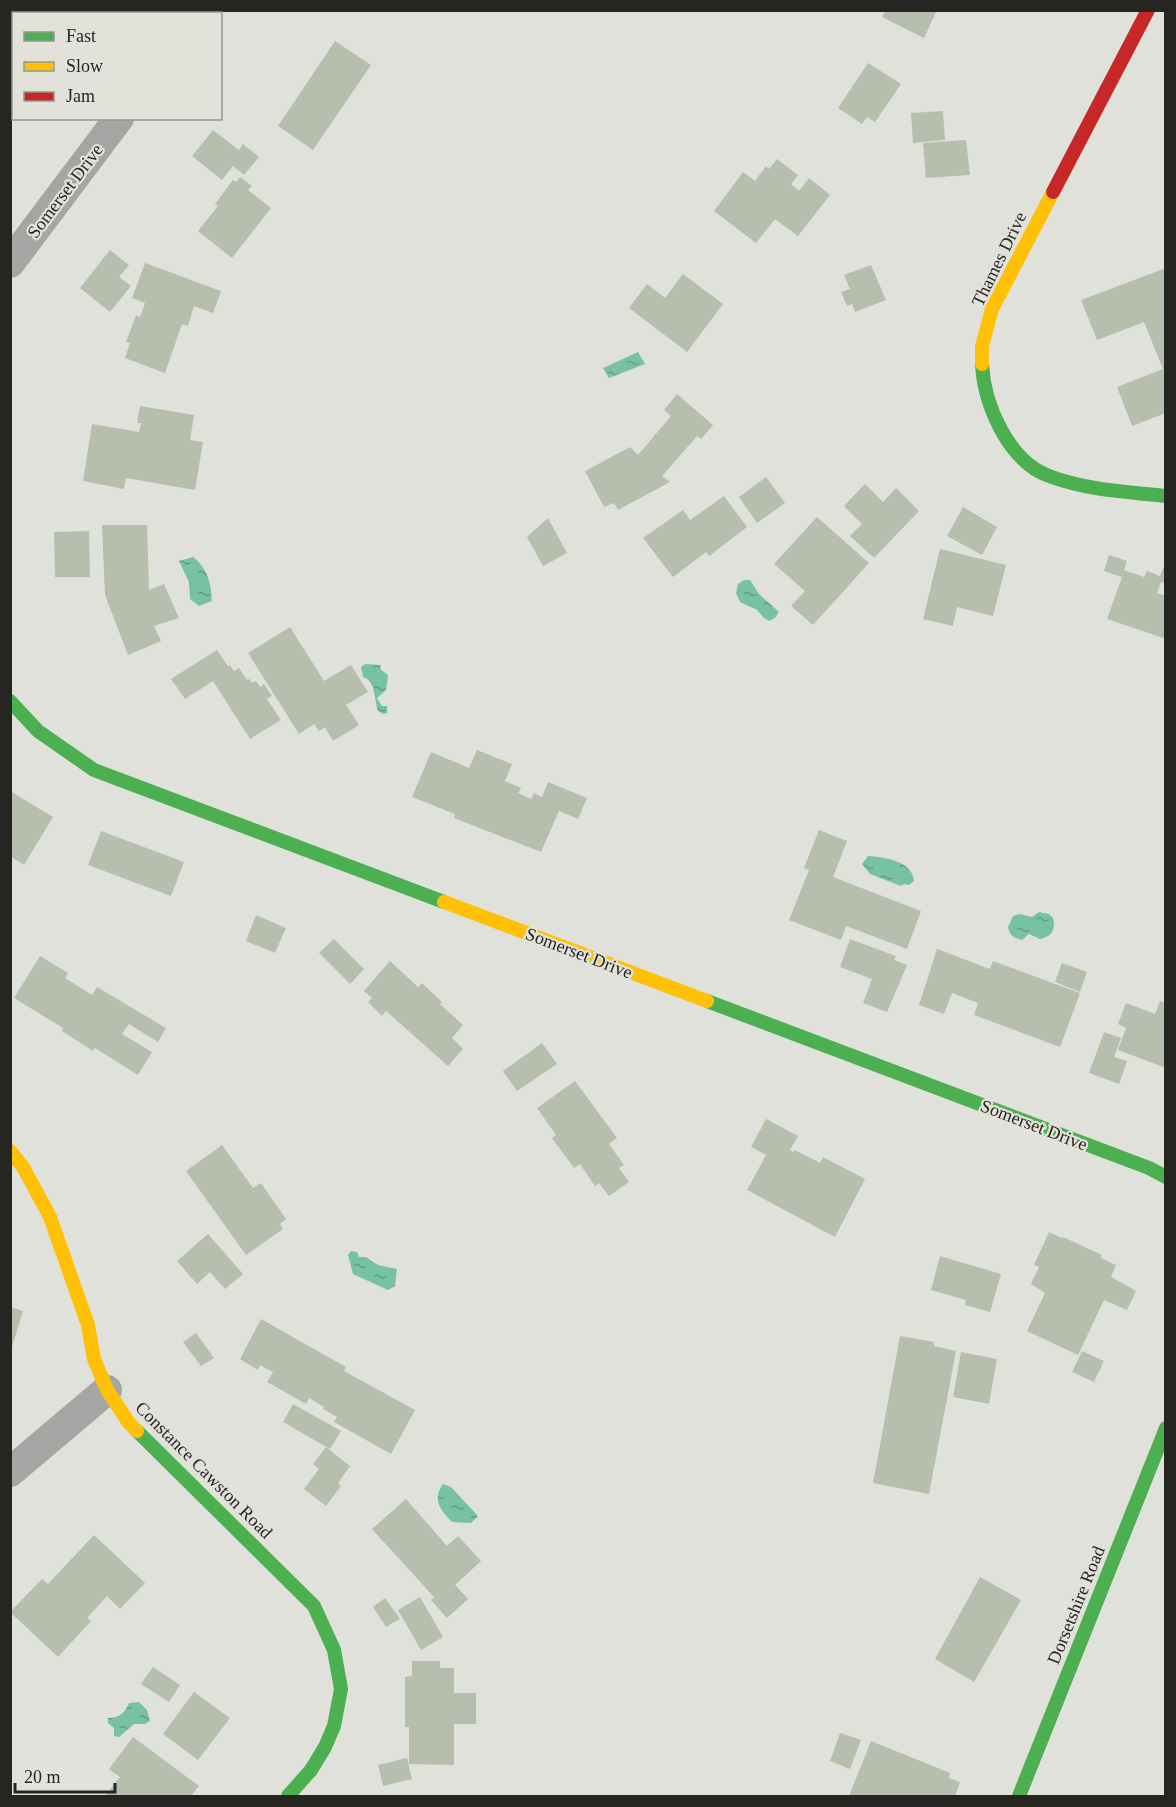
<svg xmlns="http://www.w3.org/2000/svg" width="1176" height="1807" viewBox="0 0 1176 1807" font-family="Georgia,serif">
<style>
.water{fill:url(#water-ripples)}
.building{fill:#b6bead}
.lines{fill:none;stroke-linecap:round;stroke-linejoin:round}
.street{stroke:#a5a5a3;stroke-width:30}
.fast{stroke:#4caf50;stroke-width:14}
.slow{stroke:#ffc107;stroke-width:14}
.jam{stroke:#c62828;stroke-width:14}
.labels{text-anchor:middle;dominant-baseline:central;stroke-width:4.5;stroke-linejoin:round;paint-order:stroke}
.street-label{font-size:18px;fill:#262522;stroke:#e3e2da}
</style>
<defs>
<pattern id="water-ripples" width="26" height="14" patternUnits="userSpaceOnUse" patternTransform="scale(1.5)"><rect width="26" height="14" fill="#77c2a3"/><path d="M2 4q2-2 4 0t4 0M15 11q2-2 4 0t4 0" fill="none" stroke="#619d84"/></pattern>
</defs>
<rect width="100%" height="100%" fill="#e1e1dc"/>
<g class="water">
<polygon points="638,352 645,364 609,378 603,368"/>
<path d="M193,557C208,569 211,583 212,601L199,606L190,599L189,582L179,561Z"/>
<polygon points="744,580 750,580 759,594 779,612 775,618 769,621 764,618 757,610 740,602 736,593 738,584"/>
<path d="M365,664L381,665L380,669L388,675L386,690L377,698L382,706H387V713L383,714L378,711C374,699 376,681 363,677L361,667Z"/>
<path d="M868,856C884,857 913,861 914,881L909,885L904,884L901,886L870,874L862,864Z"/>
<path d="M1039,912L1049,914L1053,918C1056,929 1052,937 1040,939L1029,934L1022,940C1014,938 1010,936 1008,927L1013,916L1020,914L1032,917Z"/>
<polygon points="351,1251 357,1252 359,1257 366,1257 378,1265 397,1269 395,1286 388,1290 353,1274 348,1255"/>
<path d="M443,1484L451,1487L478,1516L471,1523L452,1522C440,1510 432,1499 443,1484Z"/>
<path d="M139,1702L147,1710L150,1721L145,1724H134L119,1737L114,1736V1728L108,1723V1718C119,1718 125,1713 129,1703Z"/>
</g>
<g class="building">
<polygon points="10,10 84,10 83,14 17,12 14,14 14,20 10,26"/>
<polygon points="885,10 937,10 924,38 882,17"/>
<polygon points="335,41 371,65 313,150 278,126"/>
<polygon points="868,63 901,84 875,122 867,117 862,124 838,108"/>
<polygon points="943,111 945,140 913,143 911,113"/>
<polygon points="213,130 239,150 243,144 259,157 244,175 233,166 222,180 192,156"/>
<polygon points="966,140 970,175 926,178 923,143"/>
<polygon points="777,159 798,175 791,184 799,191 809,178 830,195 798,236 775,219 756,243 714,211 743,172 755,181 766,166 769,169"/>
<polygon points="240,177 252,186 248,190 271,208 232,258 198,231 218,206 215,204 233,180 236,182"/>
<polygon points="110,250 129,265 119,277 131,286 110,312 80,288"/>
<polygon points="145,263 221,291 213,313 194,306 188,326 182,324 165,373 125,358 130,343 126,342 136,315 140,317 145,303 132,298"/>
<polygon points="871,265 886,300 855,312 852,304 847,306 841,292 850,289 844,275"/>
<polygon points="1166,268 1166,413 1132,426 1117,387 1163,369 1144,322 1097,340 1081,300"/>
<polygon points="683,274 723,304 687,352 629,308 647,284 665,298"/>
<polygon points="677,394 713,425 701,439 697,436 662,476 670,482 618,510 614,503 604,507 585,471 630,447 638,455 671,416 664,410"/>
<polygon points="140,406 194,415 190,440 203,442 195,490 126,478 124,489 83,481 92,424 139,432 141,423 137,423"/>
<polygon points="766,477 785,503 757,523 739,497"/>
<polygon points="865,484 883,502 896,488 919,511 874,558 850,536 862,524 844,506"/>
<polygon points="724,496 747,527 709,556 706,552 673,577 643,538 683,510 690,520"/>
<polygon points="963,507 997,527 982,555 947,536"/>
<polygon points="817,517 869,563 813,625 791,606 805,591 774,564"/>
<polygon points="548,518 567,553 543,566 527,537"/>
<polygon points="102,525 147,525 149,590 164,584 179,618 154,626 161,641 128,655 105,595"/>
<polygon points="89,531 90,577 55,577 54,532"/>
<polygon points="940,549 1006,565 993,616 957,607 953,626 923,619"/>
<polygon points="1109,555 1127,561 1124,570 1144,577 1147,571 1160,576 1166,561 1166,584 1161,582 1157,593 1166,596 1166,639 1107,619 1122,577 1104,571"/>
<polygon points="290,627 324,681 351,665 368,692 346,705 359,725 333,741 325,727 319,731 314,724 299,734 248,653"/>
<polygon points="217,650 228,666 230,665 234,671 239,668 247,680 249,679 252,683 256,681 260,687 264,684 272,696 267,699 281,720 250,739 213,681 185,699 171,679"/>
<polygon points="477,750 512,764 505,781 521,788 518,793 531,799 534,793 542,797 548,782 587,798 578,819 559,811 541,852 454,818 455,814 412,797 431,752 469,768"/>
<polygon points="10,791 53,817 24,865 10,856"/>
<polygon points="819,830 847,841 833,877 921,911 907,949 846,926 841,940 789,920 809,870 804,868"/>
<polygon points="101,831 184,862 171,896 88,865"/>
<polygon points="256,915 286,928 275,953 246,941"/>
<polygon points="334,939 364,969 350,984 319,953"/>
<polygon points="850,939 896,956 894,960 907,965 887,1012 863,1003 872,979 840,967"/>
<polygon points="937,949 990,969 993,961 1080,993 1060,1047 974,1015 978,1003 952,993 944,1014 919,1005"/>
<polygon points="40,956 68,973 65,978 92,995 97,987 166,1028 158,1042 129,1024 122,1034 152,1052 138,1075 95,1048 93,1051 62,1031 63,1028 14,998"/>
<polygon points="390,961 418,987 422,983 442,1002 440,1004 463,1025 452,1038 463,1049 448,1066 386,1011 382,1016 368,1002 372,998 364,991"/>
<polygon points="1062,963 1087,972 1080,992 1055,982"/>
<polygon points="1160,1001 1166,1003 1166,1068 1118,1050 1126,1028 1118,1024 1126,1003 1155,1014"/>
<polygon points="1104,1032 1121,1038 1114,1057 1127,1061 1119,1084 1089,1073"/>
<polygon points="542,1043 557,1064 517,1091 503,1071"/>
<polygon points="575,1081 617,1138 609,1144 624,1165 619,1168 629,1182 609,1196 599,1183 595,1186 580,1164 574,1168 552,1138 556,1135 537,1108"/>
<polygon points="766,1119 798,1136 790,1150 793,1152 795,1150 820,1163 823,1157 865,1179 835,1237 747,1190 766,1155 751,1147"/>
<polygon points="222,1145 253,1188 261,1183 286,1219 280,1224 283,1229 246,1255 186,1171"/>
<polygon points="1049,1232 1062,1238 1063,1237 1102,1255 1101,1258 1116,1265 1111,1277 1136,1291 1127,1310 1104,1300 1078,1355 1027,1331 1045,1293 1031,1284 1039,1267 1034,1265"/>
<polygon points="208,1234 243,1274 225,1289 210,1272 197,1284 177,1261"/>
<polygon points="940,1256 1001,1274 990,1312 965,1305 966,1300 931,1290"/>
<polygon points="10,1307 23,1311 11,1350 10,1350"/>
<polygon points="261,1319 346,1367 344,1371 415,1410 391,1454 334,1422 337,1417 323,1409 324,1407 309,1398 306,1404 267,1382 273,1372 260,1365 258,1370 240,1359"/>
<polygon points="196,1333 214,1358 201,1366 183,1342"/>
<polygon points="900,1336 934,1342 934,1346 956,1351 929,1494 873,1483"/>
<polygon points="1082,1351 1104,1361 1094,1382 1072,1372"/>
<polygon points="961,1352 997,1359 989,1404 953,1397"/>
<polygon points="293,1404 341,1431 330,1449 283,1422"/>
<polygon points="326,1447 350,1466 338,1483 341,1486 326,1506 304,1489 319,1469 313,1464"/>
<polygon points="406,1499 447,1546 458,1536 481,1561 455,1585 468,1599 447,1618 431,1600 434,1597 372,1529"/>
<polygon points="94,1535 145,1583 120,1609 107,1596 87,1618 91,1621 58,1657 10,1612 42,1579 48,1584"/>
<polygon points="980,1577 1021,1600 974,1682 935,1659"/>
<polygon points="420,1597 443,1637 421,1650 398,1610"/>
<polygon points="385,1598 400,1619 386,1627 373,1607"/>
<polygon points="412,1661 440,1661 440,1668 454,1668 454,1693 476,1693 476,1724 454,1724 454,1765 409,1764 409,1727 405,1727 405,1677 412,1676"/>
<polygon points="153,1667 180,1685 169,1702 141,1684"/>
<polygon points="194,1692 230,1718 198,1760 163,1734"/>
<polygon points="840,1733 861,1740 850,1769 830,1761"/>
<polygon points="133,1737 199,1786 191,1796 105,1796 120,1777 109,1769"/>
<polygon points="871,1741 950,1773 949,1778 960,1782 955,1796 849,1796"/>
<polygon points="407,1758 412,1779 383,1786 378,1765"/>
</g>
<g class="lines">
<g class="street">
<polyline points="174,14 175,10"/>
<polyline points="10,263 119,118"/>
<polyline points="10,1472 107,1390"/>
</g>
<g class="fast">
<path d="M982,364C984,404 1008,461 1049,476C1086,490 1127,492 1166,496"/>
<polyline points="10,701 38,731 94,770 444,902"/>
<polyline points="707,1001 1149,1168 1166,1177"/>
<polyline points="137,1431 314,1606 334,1650 341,1689 334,1726 325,1747 311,1770 288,1796"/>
<polyline points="1019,1796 1166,1428"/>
</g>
<g class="slow">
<polyline points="982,364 982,346 992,309 1053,192"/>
<polyline points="444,902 707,1001"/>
<polyline points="10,1151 23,1167 50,1217 88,1325 94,1359 107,1390 129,1423 137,1431"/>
</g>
<polyline class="jam" points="1053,192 1148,10"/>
</g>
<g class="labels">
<g class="street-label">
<text transform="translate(65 191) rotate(-53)">Somerset Drive</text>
<text transform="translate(999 259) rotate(-64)">Thames Drive</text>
<text transform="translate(579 953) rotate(21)">Somerset Drive</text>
<text transform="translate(1034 1125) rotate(21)">Somerset Drive</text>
<text transform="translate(204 1470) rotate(45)">Constance Cawston Road</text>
<text transform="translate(1076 1605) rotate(-68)">Dorsetshire Road</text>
</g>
</g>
<rect width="1176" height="1807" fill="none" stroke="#262522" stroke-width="24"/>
<rect x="12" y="12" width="210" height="108" fill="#e3e2da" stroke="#979690" stroke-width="1.5"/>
<rect x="24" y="32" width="30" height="9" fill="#4caf50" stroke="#979690" stroke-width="1.5"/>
<text x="66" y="42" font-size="18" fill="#262522">Fast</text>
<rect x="24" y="62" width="30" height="9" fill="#ffc107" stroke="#979690" stroke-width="1.5"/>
<text x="66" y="72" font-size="18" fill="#262522">Slow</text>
<rect x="24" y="92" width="30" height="9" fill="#c62828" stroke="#979690" stroke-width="1.5"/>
<text x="66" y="102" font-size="18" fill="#262522">Jam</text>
<path d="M15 1783v9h100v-9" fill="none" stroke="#262522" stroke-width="3"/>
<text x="24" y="1783" font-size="18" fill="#262522" stroke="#e3e2da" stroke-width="4.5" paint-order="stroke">20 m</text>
</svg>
